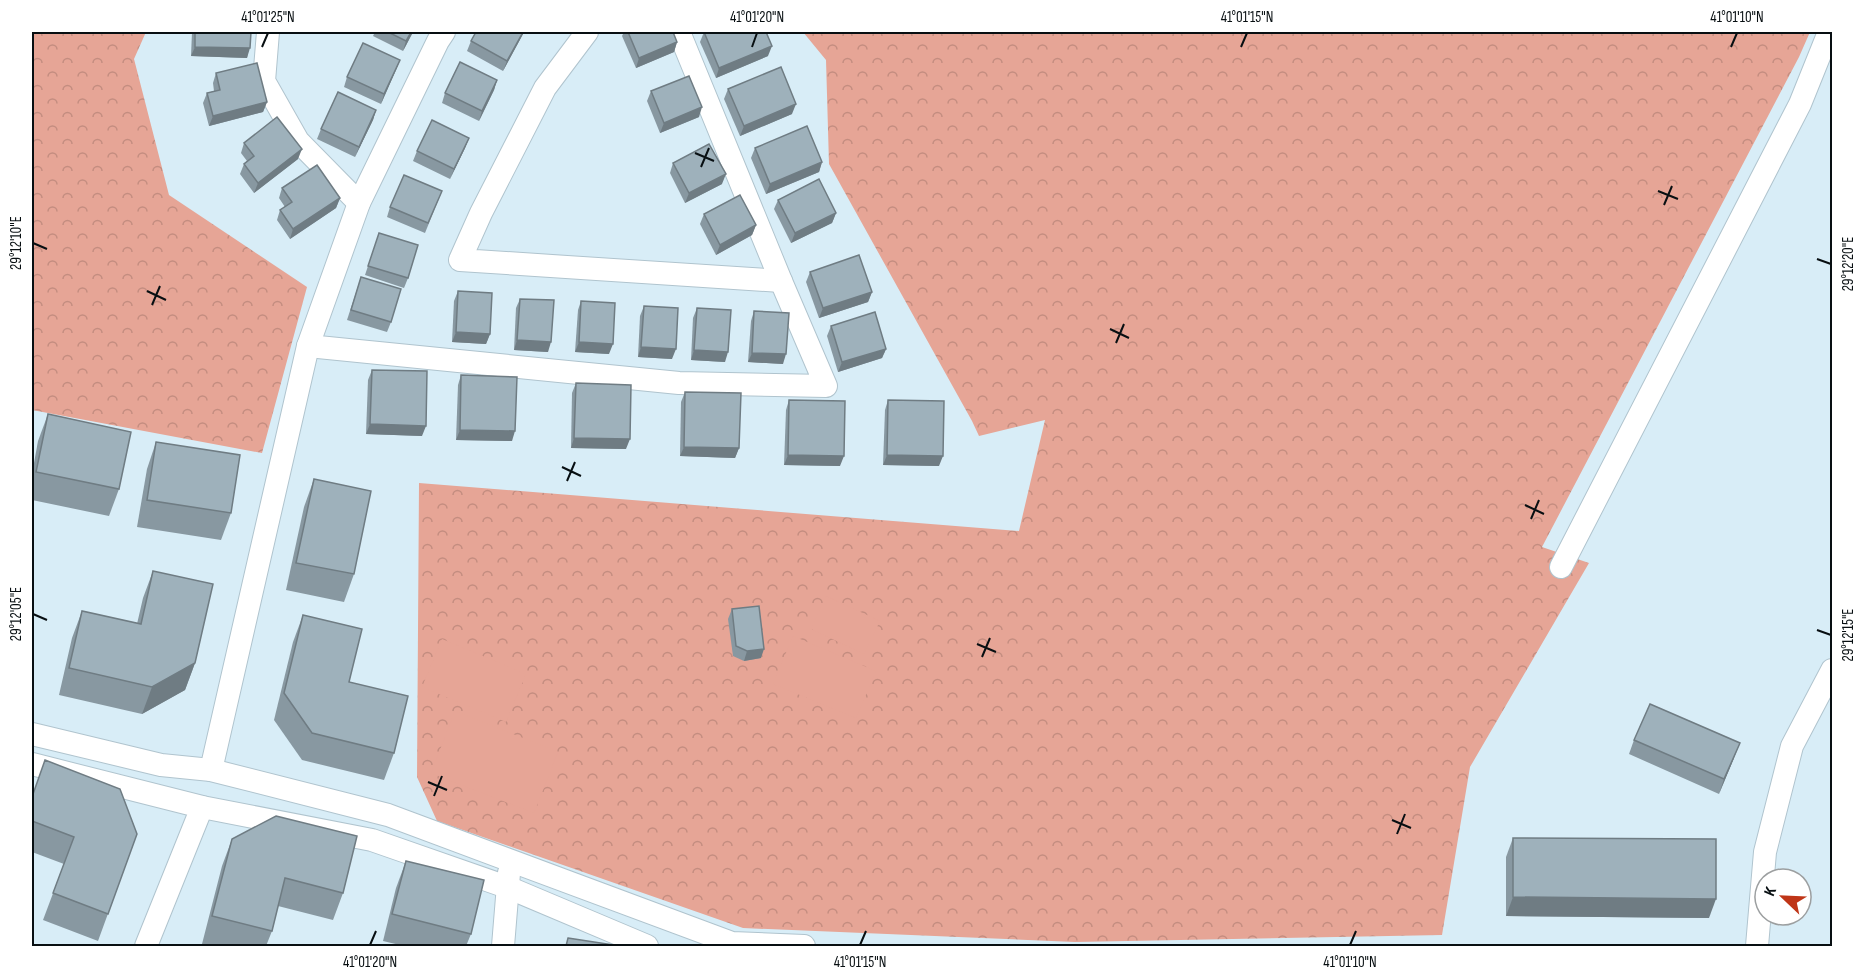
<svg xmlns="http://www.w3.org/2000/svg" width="1864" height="978" viewBox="0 0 1864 978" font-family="'Sofia Sans Condensed',sans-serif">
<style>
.forest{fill:url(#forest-crowns)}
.garden{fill:#e6a596}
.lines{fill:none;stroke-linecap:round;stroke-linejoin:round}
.minor-casing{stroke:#b0c4ce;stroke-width:24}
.minor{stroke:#fff;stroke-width:22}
.wall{fill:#8898a1}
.shaded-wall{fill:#6f7c83}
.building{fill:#9eb1bb;stroke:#6f7c83;stroke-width:1.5}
.ticks{fill:none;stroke:#080f12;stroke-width:2}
.neatline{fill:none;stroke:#080f12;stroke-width:2}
.ticks-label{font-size:15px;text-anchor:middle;fill:#080f12}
</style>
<defs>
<pattern id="forest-crowns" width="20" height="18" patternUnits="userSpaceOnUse" patternTransform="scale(1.5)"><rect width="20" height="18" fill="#e6a596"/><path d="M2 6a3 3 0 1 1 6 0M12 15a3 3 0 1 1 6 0" fill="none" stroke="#c48d80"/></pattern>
</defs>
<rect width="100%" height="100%" fill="#d8edf7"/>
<g class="forest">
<polygon points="32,32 146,32 134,59 169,195 307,287 262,453 32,410"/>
<polygon points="803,32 1810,32 1799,57 1542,547 1589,563 1470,767 1442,935 1075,942 743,928 437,821 417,777 419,483 1019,531 1045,420 979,436 972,421 829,164 826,60"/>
</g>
<g class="garden">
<polygon points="826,596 880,621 864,654 811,629"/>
<polygon points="793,636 876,671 856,718 773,684"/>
<polygon points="442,639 526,674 506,722 422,687"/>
<polygon points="455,711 558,752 534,813 431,773"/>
</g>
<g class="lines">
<g class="minor-casing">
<g id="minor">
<polyline points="268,32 264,81 298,141 359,203"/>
<polyline points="587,32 545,88 481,213 460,260 781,281"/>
<polyline points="308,346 679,383 826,386 781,281 679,32"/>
<polyline points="1561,567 1800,104 1829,32"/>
<polyline points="32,734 161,765 211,770 388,815 732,943 804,946"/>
<polyline points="32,764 202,807 372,840 507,887 647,946"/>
<polyline points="211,770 308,346 359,203 438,41 444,32"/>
<polyline points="146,946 202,807"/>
<polyline points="503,946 509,873"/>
<polyline points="1757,946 1765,852 1792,746 1832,670"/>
</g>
</g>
<use href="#minor" class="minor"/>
</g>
<g class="wall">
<polygon points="192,32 251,32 247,58 191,56"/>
<polygon points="375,32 413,32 403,51 373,36"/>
<polygon points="624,32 628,32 677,42 674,52 636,68 622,36"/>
<polygon points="704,32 768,56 716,78 700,42"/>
<polygon points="523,34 503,71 467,51 471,41"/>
<polygon points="400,60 381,104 344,87 347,77"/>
<polygon points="216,73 267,102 263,112 209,126 203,103 207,93 214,91 213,83"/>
<polygon points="497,80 494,90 479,121 442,103 445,93"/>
<polygon points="728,89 792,114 740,136 724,99"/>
<polygon points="651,91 699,117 660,133 647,101"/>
<polygon points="376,110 373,120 355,157 317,139 321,129"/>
<polygon points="469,138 465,148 450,179 413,161 417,151"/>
<polygon points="244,143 298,159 254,193 240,174 244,164 247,161 241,153"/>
<polygon points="755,148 822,162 819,172 766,194 751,158"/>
<polygon points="673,163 722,184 685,203 670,173"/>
<polygon points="282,188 340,198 336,208 290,239 277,220 280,210 285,207 279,198"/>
<polygon points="442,191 425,233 387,217 390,207"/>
<polygon points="778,200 836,213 832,223 791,243 774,209"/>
<polygon points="704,214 756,225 752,235 716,255 700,224"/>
<polygon points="379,233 408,278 404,288 365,275"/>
<polygon points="810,272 872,292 868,302 819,318 806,282"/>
<polygon points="361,277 391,322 387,332 347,320"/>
<polygon points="458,291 490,334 486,344 452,342 454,301"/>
<polygon points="520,299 548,352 514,350 516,308"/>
<polygon points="581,301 609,354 575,352 578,310"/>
<polygon points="644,306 672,359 638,357 640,316"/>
<polygon points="697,308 725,362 691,360 693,318"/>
<polygon points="754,311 783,364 748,362 751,321"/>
<polygon points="831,326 886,349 882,358 838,372 827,336"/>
<polygon points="372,370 422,436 366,434 368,380"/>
<polygon points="461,375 512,441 456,440 458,385"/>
<polygon points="576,383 626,449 571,448 572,393"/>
<polygon points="685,392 739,448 735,458 680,456 681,402"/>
<polygon points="789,400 840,466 784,465 786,410"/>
<polygon points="888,400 939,466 883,465 885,410"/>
<polygon points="48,414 119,489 109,516 32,500 32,474 38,441"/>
<polygon points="156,442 231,513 221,540 137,527 147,469"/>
<polygon points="314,479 354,574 344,602 286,590 304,507"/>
<polygon points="153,571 195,663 185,690 142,714 59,695 72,638 82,611 137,624 143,598"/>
<polygon points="732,609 761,658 744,661 733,656 728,619"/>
<polygon points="303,615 394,753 384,780 302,760 274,720 293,642"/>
<polygon points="1634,740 1734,758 1719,794 1629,754"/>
<polygon points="32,797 137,834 98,941 43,920 64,864 32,852"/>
<polygon points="1513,838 1709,918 1506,916 1506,857"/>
<polygon points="232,839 343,893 333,920 278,906 272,931 266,946 214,946 202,944 222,866"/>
<polygon points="406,861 471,934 466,946 404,946 383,941 396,888"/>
</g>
<g class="shaded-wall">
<polygon points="411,32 413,32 403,51 406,41"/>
<polygon points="523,32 525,32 523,34 503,71 507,61"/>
<polygon points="677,42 674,52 636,68 639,58"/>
<polygon points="772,46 768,56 716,78 719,68"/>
<polygon points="195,47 250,48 247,58 191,56"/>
<polygon points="400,60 396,70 381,104 384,94"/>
<polygon points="497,80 494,90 479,121 482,111"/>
<polygon points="267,102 263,112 209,126 213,116"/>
<polygon points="796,104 792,114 740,136 744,126"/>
<polygon points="702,107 699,117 660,133 664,123"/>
<polygon points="376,110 373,120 355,157 359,147"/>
<polygon points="469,138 465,148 450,179 454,169"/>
<polygon points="302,149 298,159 254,193 258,183"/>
<polygon points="822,162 819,172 766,194 770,184"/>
<polygon points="726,174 722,184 685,203 689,193"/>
<polygon points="340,198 336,208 290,239 293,229"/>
<polygon points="836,213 832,223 791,243 795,233"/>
<polygon points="756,225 752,235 716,255 720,245"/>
<polygon points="872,292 868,302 819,318 823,308"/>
<polygon points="456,332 490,334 486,344 452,342"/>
<polygon points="517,340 551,342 548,352 514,350"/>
<polygon points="579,342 613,344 609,354 575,352"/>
<polygon points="641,347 676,349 672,359 638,357"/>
<polygon points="886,349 882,358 838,372 842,362"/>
<polygon points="694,350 728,352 725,362 691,360"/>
<polygon points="752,353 786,354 783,364 748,362"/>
<polygon points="370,424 426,426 422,436 366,434"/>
<polygon points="460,430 515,431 512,441 456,440"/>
<polygon points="574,438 630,439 626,449 571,448"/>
<polygon points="684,447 739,448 735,458 680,456"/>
<polygon points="788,455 844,456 840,466 784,465"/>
<polygon points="887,455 943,456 939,466 883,465"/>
<polygon points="764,649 761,658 744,661 747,651"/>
<polygon points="195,663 185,690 142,714 152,687"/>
<polygon points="1740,743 1734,758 1719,794 1724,779"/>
<polygon points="1513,897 1716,899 1709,918 1506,916"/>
</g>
<g class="building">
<polygon points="195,32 251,32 250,48 195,47"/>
<polygon points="388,32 411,32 406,41"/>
<polygon points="476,32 523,32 507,61 471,41"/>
<polygon points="628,32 673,32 677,42 639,58"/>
<polygon points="704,32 766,32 772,46 719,68"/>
<polygon points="363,43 400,60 384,94 347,77"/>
<polygon points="460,62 497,80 482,111 445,93"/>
<polygon points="257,63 267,102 213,116 207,93 220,90 216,73"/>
<polygon points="781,67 796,104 744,126 728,89"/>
<polygon points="689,76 702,107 664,123 651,91"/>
<polygon points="338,92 376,110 359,147 321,129"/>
<polygon points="277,117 302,149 258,183 244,164 254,156 244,143"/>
<polygon points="432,120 469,138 454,169 417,151"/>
<polygon points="807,126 822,162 770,184 755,148"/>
<polygon points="709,144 726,174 689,193 673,163"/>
<polygon points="317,165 340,198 293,229 280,210 292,202 282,188"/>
<polygon points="404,175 442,191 428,223 390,207"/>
<polygon points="819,179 836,213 795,233 778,200"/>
<polygon points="740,195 756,225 720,245 704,214"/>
<polygon points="379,233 418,245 408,278 368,266"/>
<polygon points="859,255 872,292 823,308 810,272"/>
<polygon points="361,277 401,289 391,322 351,310"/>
<polygon points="458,291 492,293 490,334 456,332"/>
<polygon points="520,299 554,300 551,342 517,340"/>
<polygon points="581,301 615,303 613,344 579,342"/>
<polygon points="644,306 678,308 676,349 641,347"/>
<polygon points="697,308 731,310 728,352 694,350"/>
<polygon points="754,311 789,313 786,354 752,353"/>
<polygon points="875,312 886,349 842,362 831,326"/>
<polygon points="372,370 427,371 426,426 370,424"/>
<polygon points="461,375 517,377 515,431 460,430"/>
<polygon points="576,383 631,385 630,439 574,438"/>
<polygon points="685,392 741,393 739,448 684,447"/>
<polygon points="789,400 845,401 844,456 788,455"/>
<polygon points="888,400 944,401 943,456 887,455"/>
<polygon points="48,414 131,432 119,489 36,472"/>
<polygon points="156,442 240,455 231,513 147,500"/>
<polygon points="314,479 371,491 354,574 296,563"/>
<polygon points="153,571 213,584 195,663 152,687 69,668 82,611 141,624"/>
<polygon points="759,606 764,649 747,651 736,646 732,609"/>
<polygon points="303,615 362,629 349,682 408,696 394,753 312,733 284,693"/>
<polygon points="1650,704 1740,743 1724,779 1634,740"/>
<polygon points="45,760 120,789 137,834 108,914 53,893 74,837 32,821 32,797"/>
<polygon points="276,816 357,836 343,893 285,878 272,931 212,916 232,839"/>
<polygon points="1513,838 1716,839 1716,899 1513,897"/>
<polygon points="406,861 484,880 471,934 392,914"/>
<polygon points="568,938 620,946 566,946"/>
</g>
<path class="ticks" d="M262,47L268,33M752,47L757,33M1241,47L1247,33M1731,47L1737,33M695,153L714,161M701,167L709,148M1658,191L1678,199M1664,205L1672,186M33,243L47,249M1817,259L1831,264M147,291L166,300M152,305L160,286M1110,329L1129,338M1116,343L1124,324M562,467L581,476M567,481L575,462M1525,505L1544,514M1531,519L1539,500M33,614L47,620M1817,630L1831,635M977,644L996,652M982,657L990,638M428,782L447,790M434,796L442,776M1392,820L1411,828M1397,834L1405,814M370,945L376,931M860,945L866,931M1350,945L1356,931"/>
<rect width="1864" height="978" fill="none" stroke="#ffffff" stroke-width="66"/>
<g transform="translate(1783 897) rotate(293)"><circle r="28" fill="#ffffff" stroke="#9c9fa0" stroke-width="1.5"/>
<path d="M0-4.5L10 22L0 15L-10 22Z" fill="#bf3517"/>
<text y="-9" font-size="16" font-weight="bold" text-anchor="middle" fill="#080f12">K</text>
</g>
<rect x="33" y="33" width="1798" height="912" class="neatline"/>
<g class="ticks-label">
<text x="268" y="22">41°01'25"N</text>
<text x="757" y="22">41°01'20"N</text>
<text x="1247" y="22">41°01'15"N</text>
<text x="1737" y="22">41°01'10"N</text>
<text transform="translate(16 243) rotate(-90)" y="5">29°12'10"E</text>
<text transform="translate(1848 264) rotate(-90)" y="5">29°12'20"E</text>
<text transform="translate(16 614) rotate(-90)" y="5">29°12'05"E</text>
<text transform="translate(1848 635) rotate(-90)" y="5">29°12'15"E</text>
<text x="370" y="967">41°01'20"N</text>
<text x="860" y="967">41°01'15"N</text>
<text x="1350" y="967">41°01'10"N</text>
</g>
</svg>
